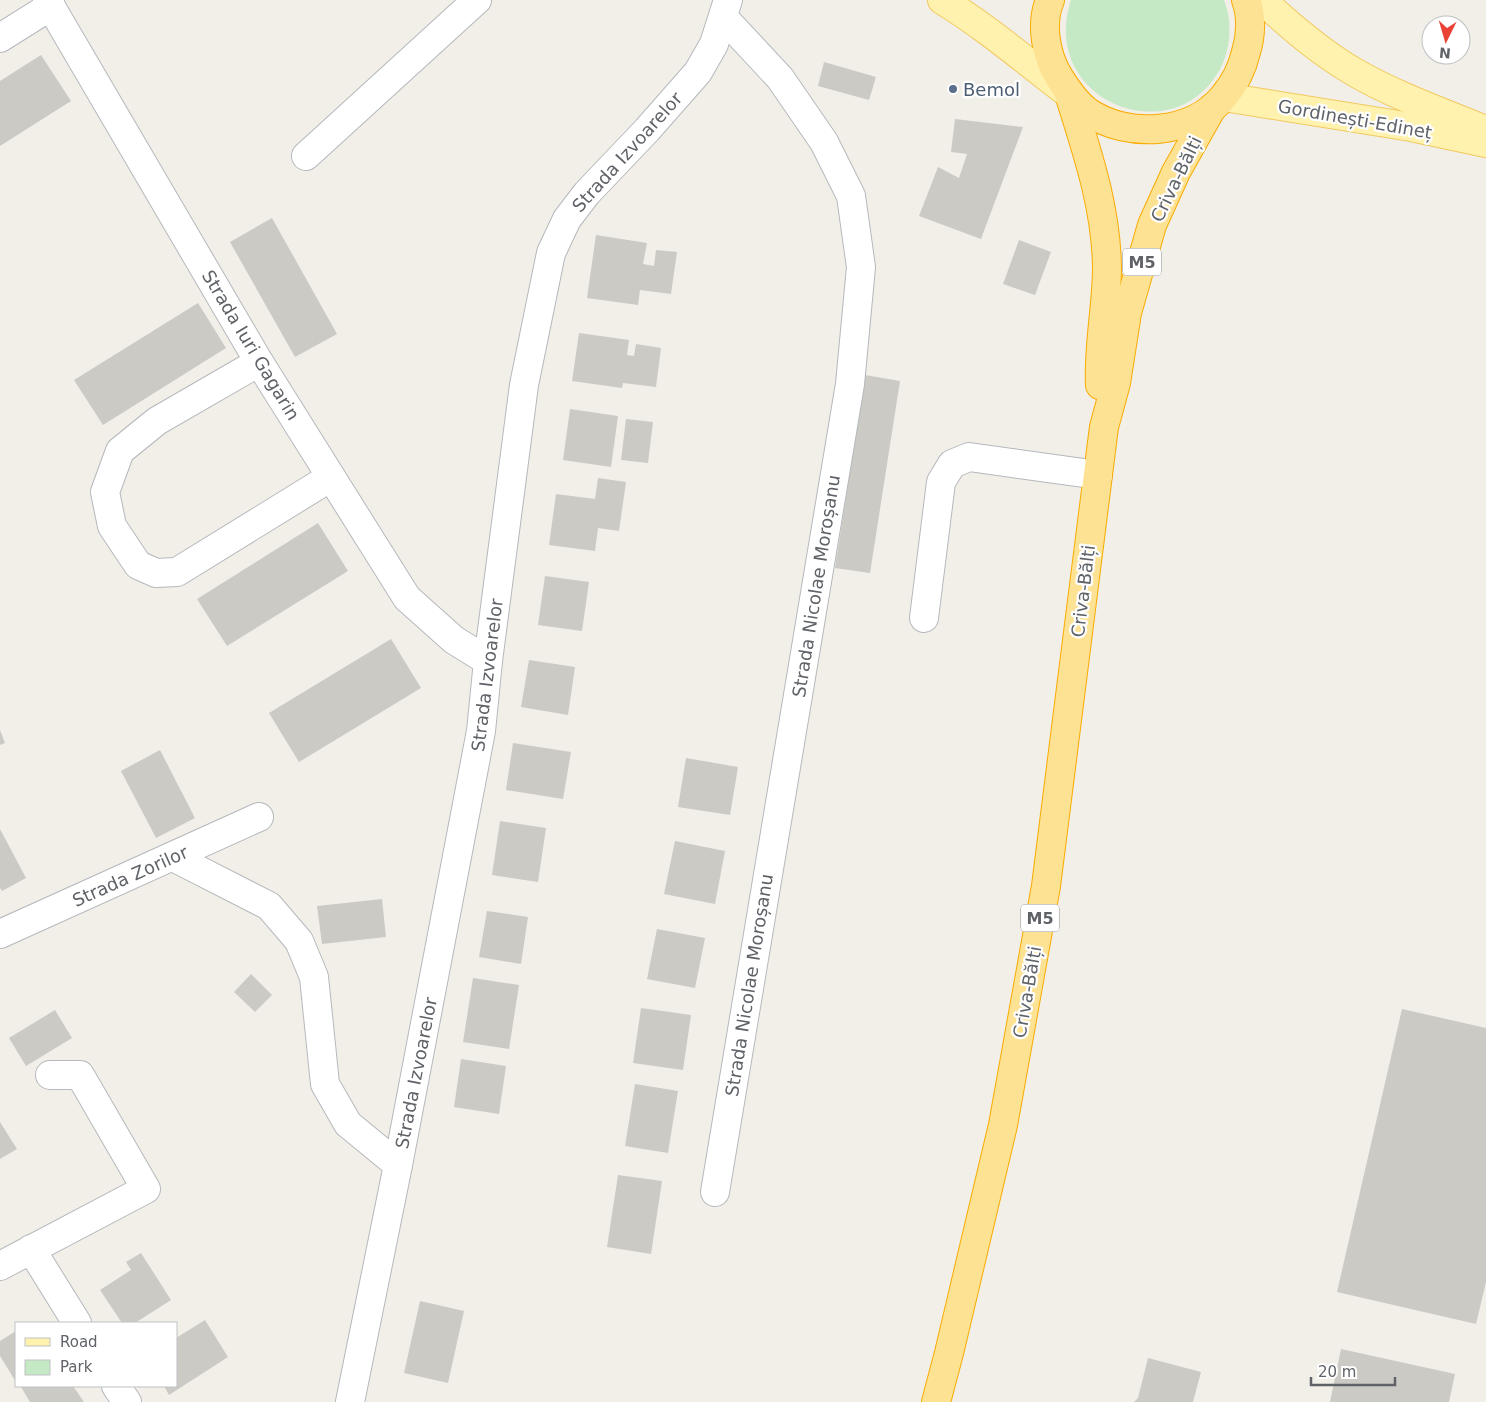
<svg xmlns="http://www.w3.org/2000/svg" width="1486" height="1402" viewBox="0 0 1486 1402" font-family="'DejaVu Sans',sans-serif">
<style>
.green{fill:#c5e8c5}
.building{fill:#cccac5}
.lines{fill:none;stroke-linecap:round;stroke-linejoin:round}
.minor-casing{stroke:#b5b8bc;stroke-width:30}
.major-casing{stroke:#f2c960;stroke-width:30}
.highway-casing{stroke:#f9ab00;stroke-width:30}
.minor{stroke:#fff;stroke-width:28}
.major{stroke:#fff2af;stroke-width:28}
.highway{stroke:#fde293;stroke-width:28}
.service-dot{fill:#5c6f8a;stroke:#fff;stroke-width:2}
.labels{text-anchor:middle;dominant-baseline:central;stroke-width:4.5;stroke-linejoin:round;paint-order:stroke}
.shield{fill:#fff;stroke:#8f9295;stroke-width:1}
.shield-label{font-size:16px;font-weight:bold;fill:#5f6368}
.service-label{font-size:18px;fill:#4e5e75;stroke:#fff;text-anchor:start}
.street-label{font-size:18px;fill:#5f6368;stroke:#fff}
</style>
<rect width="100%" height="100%" fill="#f1efe8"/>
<path class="green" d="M1071,0H1224C1232,20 1231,43 1223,63C1180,157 1037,103 1071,0Z"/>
<g class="building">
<polygon points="41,55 71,101 0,146 0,81"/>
<polygon points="824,62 876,77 869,100 818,86"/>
<polygon points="955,119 1023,127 981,239 919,216 938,167 959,178 967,154 951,152"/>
<polygon points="272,218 337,334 295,357 230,242"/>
<polygon points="596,235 647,243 643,264 654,266 656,250 677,252 671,294 640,290 638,305 587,298"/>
<polygon points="1019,240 1051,252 1035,295 1003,284"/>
<polygon points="198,303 226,348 103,425 74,380"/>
<polygon points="579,333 629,340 627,355 634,356 636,344 661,348 656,387 623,383 622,388 572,381"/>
<polygon points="865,375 900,381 870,573 835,568"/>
<polygon points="570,409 618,416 611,467 563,460"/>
<polygon points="626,419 653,422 648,463 621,460"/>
<polygon points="598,478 626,482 619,531 598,528 595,551 549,545 556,494 595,499"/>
<polygon points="318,523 348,571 227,646 197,599"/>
<polygon points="545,576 589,582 582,631 538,625"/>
<polygon points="391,639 421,688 299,762 269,713"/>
<polygon points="529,660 575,667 568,715 521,707"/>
<polygon points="0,730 5,743 0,745"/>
<polygon points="513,743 571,752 563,799 506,790"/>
<polygon points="160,750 195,818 156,838 121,771"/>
<polygon points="686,758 738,767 730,815 678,807"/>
<polygon points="500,821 546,828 538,882 492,875"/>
<polygon points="0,829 26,878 2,891 0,888"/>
<polygon points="675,841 725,851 715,904 664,894"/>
<polygon points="382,899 386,937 322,944 317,906"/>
<polygon points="487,911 528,917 521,964 479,957"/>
<polygon points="657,929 705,938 695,988 647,979"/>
<polygon points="251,974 272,995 255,1012 234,992"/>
<polygon points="473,978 519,985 509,1049 463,1042"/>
<polygon points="641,1008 691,1015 683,1070 633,1063"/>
<polygon points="1402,1009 1486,1028 1486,1282 1476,1324 1337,1292"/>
<polygon points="55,1010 72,1038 26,1066 9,1038"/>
<polygon points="461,1059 506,1066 499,1114 454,1107"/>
<polygon points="635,1084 678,1091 668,1153 625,1146"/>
<polygon points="0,1122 17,1149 0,1159"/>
<polygon points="618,1175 662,1181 651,1254 607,1247"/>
<polygon points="141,1253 171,1300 135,1323 122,1323 100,1290 131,1270 126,1262"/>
<polygon points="420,1301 464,1311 448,1383 404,1373"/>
<polygon points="205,1320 228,1357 169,1395 164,1386 176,1386 176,1338"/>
<polygon points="16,1331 16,1382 0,1356 0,1341"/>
<polygon points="1341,1349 1455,1374 1449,1402 1330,1402"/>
<polygon points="1148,1358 1201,1372 1193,1402 1134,1402 1138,1398"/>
<polygon points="22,1386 73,1386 84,1402 30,1402 21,1387"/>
</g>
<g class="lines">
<g class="minor-casing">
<g id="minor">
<polyline points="47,0 259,362 407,598 454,640 488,661"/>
<polyline points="0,38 51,6"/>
<polyline points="306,156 477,0"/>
<polyline points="259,362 157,421 120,451 105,492 112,526 138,565 156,573 177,572 331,477"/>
<polyline points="924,618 941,482 952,464 969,457 1098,475"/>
<polyline points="173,857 269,906 299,941 314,977 325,1084 348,1124 398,1165"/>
<polyline points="0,934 259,817"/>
<polyline points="715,1192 850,384 861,267 851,196 824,142 780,78 724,18"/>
<polyline points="31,1249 77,1323"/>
<polyline points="0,1266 146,1189 80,1075 50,1075"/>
<polyline points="116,1386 127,1402"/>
<polyline points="350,1402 398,1165 481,731 488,661 524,385 551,253 567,219 587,193 647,130 698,72 714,44 728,0"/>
</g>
</g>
<g class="major-casing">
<g id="major">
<path d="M942,0C986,27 1027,62 1069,94"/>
<path d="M1262,0C1291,27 1321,53 1356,73C1396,96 1442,112 1485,130"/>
<polyline points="1224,97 1411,127 1486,143"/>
</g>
</g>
<g class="highway-casing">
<g id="highway">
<path d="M1050,0C1040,24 1046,56 1059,77C1067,90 1076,103 1088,112C1128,139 1193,135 1224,96C1235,83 1242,69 1246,52C1251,36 1252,16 1246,0"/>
<path d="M1069,94C1087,152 1106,206 1107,267C1107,306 1098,346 1100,385"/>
<polyline points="936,1402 949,1353 1003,1125 1046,886 1104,427 1116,383 1127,313 1152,225 1176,172 1212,108"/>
</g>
</g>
<use href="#minor" class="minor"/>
<use href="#major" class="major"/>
<use href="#highway" class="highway"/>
</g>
<circle class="service-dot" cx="953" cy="89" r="5"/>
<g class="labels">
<g class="shield">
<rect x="1123" y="248.5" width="38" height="27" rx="4"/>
<rect x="1021" y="904.5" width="38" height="27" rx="4"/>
</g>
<g class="shield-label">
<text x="1142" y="262">M5</text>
<text x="1040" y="918">M5</text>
</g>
<g class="service-label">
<text x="963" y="89">Bemol</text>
</g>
<g class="street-label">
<text transform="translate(1355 119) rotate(10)">Gordinești-Edineț</text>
<text transform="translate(627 152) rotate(-48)">Strada Izvoarelor</text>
<text transform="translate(1176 179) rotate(-64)">Criva-Bălți</text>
<text transform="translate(251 345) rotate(59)">Strada Iuri Gagarin</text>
<text transform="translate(816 586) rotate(-81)">Strada Nicolae Moroșanu</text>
<text transform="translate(1083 591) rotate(-83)">Criva-Bălți</text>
<text transform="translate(487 675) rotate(-83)">Strada Izvoarelor</text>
<text transform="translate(130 876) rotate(-24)">Strada Zorilor</text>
<text transform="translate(749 985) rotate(-81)">Strada Nicolae Moroșanu</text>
<text transform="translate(1027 992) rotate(-80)">Criva-Bălți</text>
<text transform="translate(416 1073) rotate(-79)">Strada Izvoarelor</text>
</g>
</g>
<rect x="15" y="1322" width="162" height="65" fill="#ffffff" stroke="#bfc1c3"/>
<rect x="25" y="1338" width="25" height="8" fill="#fff2af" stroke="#bfc1c3"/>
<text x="60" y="1347" font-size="15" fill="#5f6368">Road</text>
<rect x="25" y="1360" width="25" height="15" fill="#c5e8c5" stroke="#bfc1c3"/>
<text x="60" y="1372" font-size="15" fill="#5f6368">Park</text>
<g transform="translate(1446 40) rotate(185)"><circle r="24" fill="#ffffff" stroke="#bfc1c3"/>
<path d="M0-4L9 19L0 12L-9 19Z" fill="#ea4335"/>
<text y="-8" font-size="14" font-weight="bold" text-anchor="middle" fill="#5f6368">N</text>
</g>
<path d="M1311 1377v8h84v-8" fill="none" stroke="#5f6368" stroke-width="2.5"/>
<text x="1318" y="1377" font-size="15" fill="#5f6368" stroke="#ffffff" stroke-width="4" paint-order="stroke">20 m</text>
</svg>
